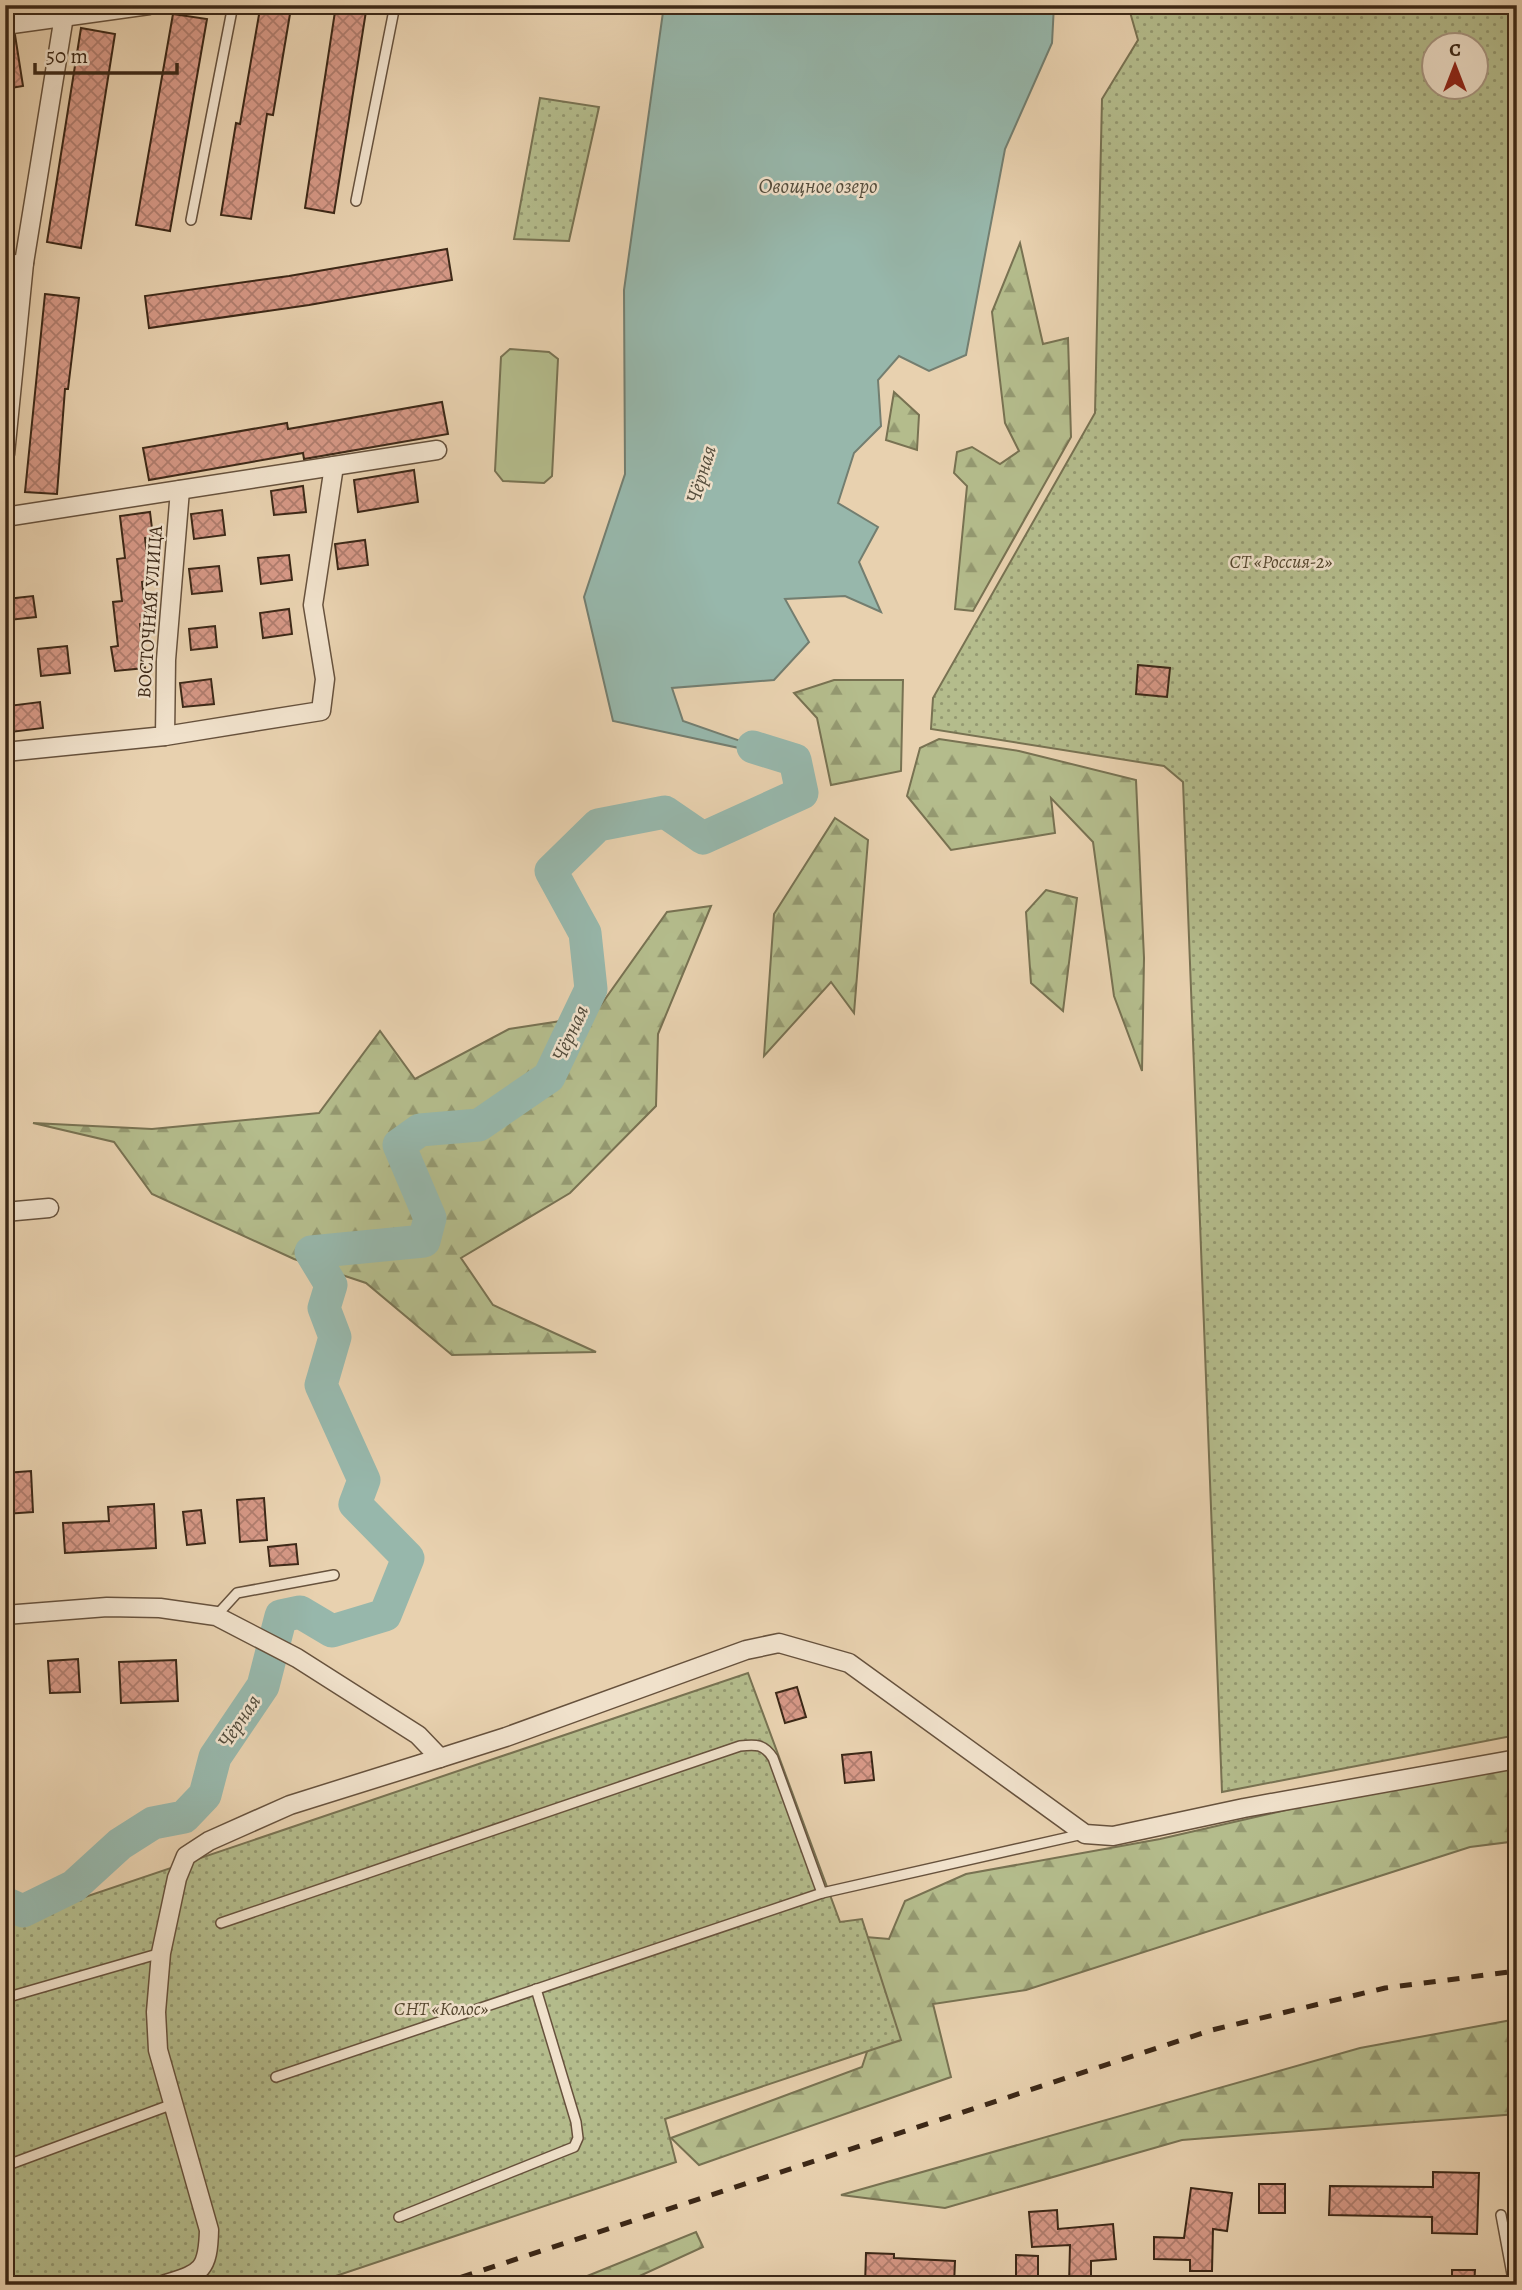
<svg xmlns="http://www.w3.org/2000/svg" width="1522" height="2290" viewBox="0 0 1522 2290" font-family="Alegreya,serif">
<style>
.forest{fill:url(#forest-firs);stroke:#787252;stroke-width:2}
.park{fill:url(#park-dots);stroke:#787252;stroke-width:2;fill-rule:evenodd}
.pitch{fill:#b4bc8c;stroke:#787252;stroke-width:2}
.water{fill:#97b7ab;stroke:#737e70;stroke-width:2}
.lines{fill:none;stroke-linecap:round;stroke-linejoin:round}
.river{stroke:#97b7ab;stroke-width:33}
.building{fill:url(#building-cross-hatch);stroke:#3c2817;stroke-width:2}
.service-casing{stroke:#67523d;stroke-width:12}
.minor-casing{stroke:#67523d;stroke-width:21}
.service{stroke:#f0e1cb;stroke-width:9}
.minor{stroke:#f0e1cb;stroke-width:18}
.rail{stroke:#3c2817;stroke-width:5;stroke-dasharray:12 12;stroke-linecap:butt}
.labels{text-anchor:middle;dominant-baseline:central;stroke-width:5;stroke-linejoin:round;paint-order:stroke}
.park-label{font-size:19px;font-style:italic;fill:#54462e;stroke:#f0e1cb}
.street-label{font-size:19px;fill:#3c2817;stroke:#f0e1cb}
.water-label{font-size:21px;font-style:italic;fill:#534c3c;stroke:#f0e1cb}
</style>
<defs>
<pattern id="forest-firs" width="22" height="20" patternUnits="userSpaceOnUse" patternTransform="scale(1.75)"><rect width="22" height="20" fill="#b4bc8c"/><path d="M5 1l3.5 6h-7zM16 11l3.5 6h-7z" fill="#949971"/></pattern>
<pattern id="park-dots" width="8" height="8" patternUnits="userSpaceOnUse" patternTransform="scale(1.75)"><rect width="8" height="8" fill="#b4bc8c"/><path d="M2 2h.1M6 6h.1" fill="none" stroke="#949971" stroke-width="1.8" stroke-linecap="round"/></pattern>
<pattern id="building-cross-hatch" width="8" height="8" patternUnits="userSpaceOnUse" patternTransform="scale(1.75)"><rect width="8" height="8" fill="#d69886"/><path d="M0 0l8 8M0 8l8-8" fill="none" stroke="#af7c6d"/></pattern>
</defs>
<rect width="100%" height="100%" fill="#e8d1af"/>
<filter id="stains"><feTurbulence type="fractalNoise" baseFrequency=".00286" numOctaves="4"/><feColorMatrix values="0 0 0 0 .2 0 0 0 0 .09 0 0 0 0 .02 0 0 0 .5 -.17"/></filter>
<radialGradient id="worn" r=".72"><stop offset=".6" stop-color="#630" stop-opacity="0"/><stop offset="1" stop-color="#630" stop-opacity=".3"/></radialGradient>
<g class="forest">
<polygon points="1020,243 1043,344 1068,338 1071,437 973,611 955,609 967,486 954,473 957,452 972,447 1000,464 1019,451 1005,423 992,312"/>
<polygon points="894,392 919,415 917,450 886,440"/>
<polygon points="834,680 903,680 901,771 831,785 817,718 794,693"/>
<polygon points="939,739 1019,751 1136,780 1144,958 1142,1071 1114,996 1093,842 1051,798 1055,833 951,850 907,796 920,748"/>
<polygon points="835,818 868,840 854,1013 831,982 764,1056 774,914"/>
<polygon points="1046,890 1077,898 1063,1011 1031,983 1026,912"/>
<polygon points="711,906 658,1034 656,1106 570,1193 461,1258 493,1305 596,1352 452,1355 366,1283 294,1259 152,1194 114,1142 33,1123 152,1129 319,1113 380,1031 415,1079 509,1029 593,1016 667,912"/>
<polygon points="1517,1768 1517,1841 1470,1847 1026,1990 933,2004 951,2077 699,2165 671,2138 862,2067 878,2018 841,1935 889,1939 905,1901 966,1874 1160,1839 1390,1786"/>
<polygon points="1517,2019 1517,2114 1182,2140 945,2208 841,2195 1360,2048"/>
<polygon points="696,2232 703,2247 620,2285 565,2285"/>
</g>
<g class="park">
<path d="M1128,5H1488L1517,15V1735L1222,1792L1183,782L1164,766L931,729L933,698L1095,413L1102,99L1138,40ZM1434,46H1476V88H1434Z"/>
<polygon points="540,98 599,107 569,241 514,239"/>
<polygon points="748,1673 840,1922 862,1919 901,2040 665,2119 676,2162 309,2285 5,2285 5,1924"/>
</g>
<polygon class="pitch" points="510,349 549,352 558,359 552,476 544,483 503,481 495,471 501,357"/>
<polygon class="water" points="664,5 1054,5 1052,43 1005,149 966,355 929,371 899,356 878,380 881,426 854,453 838,503 878,527 859,562 881,612 845,596 785,599 809,642 774,680 672,688 683,721 795,760 613,721 584,597 625,474 624,290"/>
<g class="lines">
<polyline class="river" points="5,1903 23,1911 74,1886 120,1844 153,1823 184,1817 205,1795 215,1757 263,1686 281,1616 300,1612 332,1631 385,1615 408,1558 355,1504 364,1480 321,1385 335,1337 324,1308 331,1285 311,1252 424,1241 430,1218 399,1145 420,1130 479,1125 549,1077 591,989 585,933 551,871 598,825 665,812 703,838 802,793 795,760 753,747"/>
</g>
<g class="building">
<polygon points="336,5 367,5 334,213 305,208"/>
<polygon points="260,9 290,14 273,115 267,114 251,219 221,215 236,123 240,124"/>
<polygon points="173,14 207,19 170,231 136,225"/>
<polygon points="81,28 115,34 81,248 47,242"/>
<polygon points="15,35 23,86 5,89 5,36"/>
<polygon points="447,249 452,280 309,305 149,328 145,296 289,276"/>
<polygon points="45,294 79,298 68,389 65,389 57,494 25,492"/>
<polygon points="442,402 448,434 304,459 303,453 149,480 143,448 287,423 288,429"/>
<polygon points="414,470 418,502 358,512 354,480"/>
<polygon points="303,486 306,512 274,515 271,491"/>
<polygon points="222,510 225,535 194,539 191,514"/>
<polygon points="150,512 153,537 145,538 150,580 142,582 147,623 140,624 145,668 115,671 111,647 118,646 113,602 122,601 117,559 125,558 120,516"/>
<polygon points="365,540 368,565 338,569 335,544"/>
<polygon points="289,555 292,580 261,584 258,558"/>
<polygon points="219,566 222,591 192,594 189,569"/>
<polygon points="33,596 36,617 9,620 7,599"/>
<polygon points="289,609 292,634 263,638 260,613"/>
<polygon points="215,626 217,647 191,650 189,629"/>
<polygon points="67,646 70,673 41,676 38,649"/>
<polygon points="1138,665 1170,668 1167,697 1136,694"/>
<polygon points="211,679 214,704 183,707 180,683"/>
<polygon points="40,702 43,728 11,732 8,706"/>
<polygon points="31,1471 33,1512 5,1514 5,1473"/>
<polygon points="264,1498 267,1540 240,1542 237,1500"/>
<polygon points="154,1504 156,1548 65,1553 63,1523 109,1521 108,1507"/>
<polygon points="201,1510 205,1543 187,1545 183,1512"/>
<polygon points="296,1544 298,1564 270,1566 268,1547"/>
<polygon points="78,1659 80,1692 50,1693 48,1661"/>
<polygon points="176,1660 178,1701 121,1703 119,1662"/>
<polygon points="797,1687 806,1717 785,1723 776,1693"/>
<polygon points="871,1752 874,1780 845,1783 842,1755"/>
<polygon points="1433,2172 1479,2173 1477,2234 1432,2233 1432,2217 1329,2215 1330,2186 1433,2187"/>
<rect x="1259" y="2184" width="26" height="29"/>
<polygon points="1191,2188 1232,2193 1227,2231 1213,2229 1212,2271 1190,2271 1190,2260 1154,2259 1154,2237 1184,2238"/>
<polygon points="1057,2210 1058,2229 1113,2224 1116,2259 1091,2261 1091,2285 1069,2285 1070,2245 1032,2247 1029,2212"/>
<polygon points="866,2253 894,2254 894,2258 955,2261 954,2285 865,2285"/>
<polygon points="1016,2255 1038,2256 1038,2277 1016,2277"/>
<polygon points="1452,2270 1475,2270 1474,2285 1452,2285"/>
</g>
<g class="lines">
<g class="service-casing">
<g id="service">
<polyline points="356,201 395,5"/>
<polyline points="191,220 233,5"/>
<polyline points="216,1616 237,1593 334,1575"/>
<path d="M221,1923L740,1746C756,1744 764,1744 773,1758L822,1893"/>
<polyline points="5,1998 161,1953"/>
<polyline points="276,2077 822,1893 1083,1834"/>
<polyline points="5,2166 173,2104"/>
<polyline points="1501,2215 1514,2285"/>
<polyline points="399,2217 574,2147 578,2138 576,2122 536,1989"/>
</g>
</g>
<g class="minor-casing">
<g id="minor">
<polyline points="5,25 149,5"/>
<polyline points="5,266 24,263"/>
<polyline points="5,454 24,263 64,16"/>
<polyline points="5,517 437,450"/>
<polyline points="165,736 321,711 325,679 313,605 334,466"/>
<polyline points="5,752 165,736 166,660 180,490"/>
<polyline points="5,1212 49,1208"/>
<polyline points="5,1615 107,1607 160,1608 216,1616 297,1658 418,1735 440,1758 506,1737 746,1650 779,1643 849,1663 1085,1834 1113,1836 1244,1808 1517,1759"/>
<path d="M163,2285C200,2273 208,2273 209,2230L158,2050L156,2012L161,1953L177,1878L186,1856L209,1841L290,1805L440,1758"/>
</g>
</g>
<use href="#service" class="service"/>
<use href="#minor" class="minor"/>
<polyline class="rail" points="438,2285 1212,2030 1385,1988 1517,1971"/>
</g>
<g class="labels">
<g class="park-label">
<text x="1281" y="562">СТ «Россия-2»</text>
<text x="441" y="2009">СНТ «Колос»</text>
</g>
<g class="street-label">
<text transform="translate(150 612) rotate(-86)">ВОСТОЧНАЯ УЛИЦА</text>
</g>
<g class="water-label">
<text x="818" y="186">Овощное озеро</text>
<text transform="translate(701 474) rotate(-73)">Чёрная</text>
<text transform="translate(570 1033) rotate(-65)">Чёрная</text>
<text transform="translate(239 1721) rotate(-56)">Чёрная</text>
</g>
</g>
<rect width="1522" height="2290" fill="none" stroke="#e8d1af" stroke-width="28"/>
<rect x="7" y="7" width="1508" height="2276" fill="none" stroke="#3c2817" stroke-width="3.5"/>
<rect x="14" y="14" width="1494" height="2262" fill="none" stroke="#3c2817" stroke-width="2"/>
<g transform="translate(1455 66)"><circle r="33" fill="#f0e1cb" stroke="#a89783" stroke-width="2"/>
<path d="M0-5L12 26L0 18L-12 26Z" fill="#8f2418"/>
<text y="-10" font-size="19" font-weight="bold" text-anchor="middle" fill="#3c2817">С</text>
</g>
<path d="M35 63v10h142v-10" fill="none" stroke="#3c2817" stroke-width="3.5"/>
<text x="46" y="63" font-size="21" fill="#3c2817" stroke="#f0e1cb" stroke-width="5" paint-order="stroke">50 m</text>
<rect width="100%" height="100%" filter="url(#stains)"/>
<rect width="100%" height="100%" fill="url(#worn)"/>
</svg>
